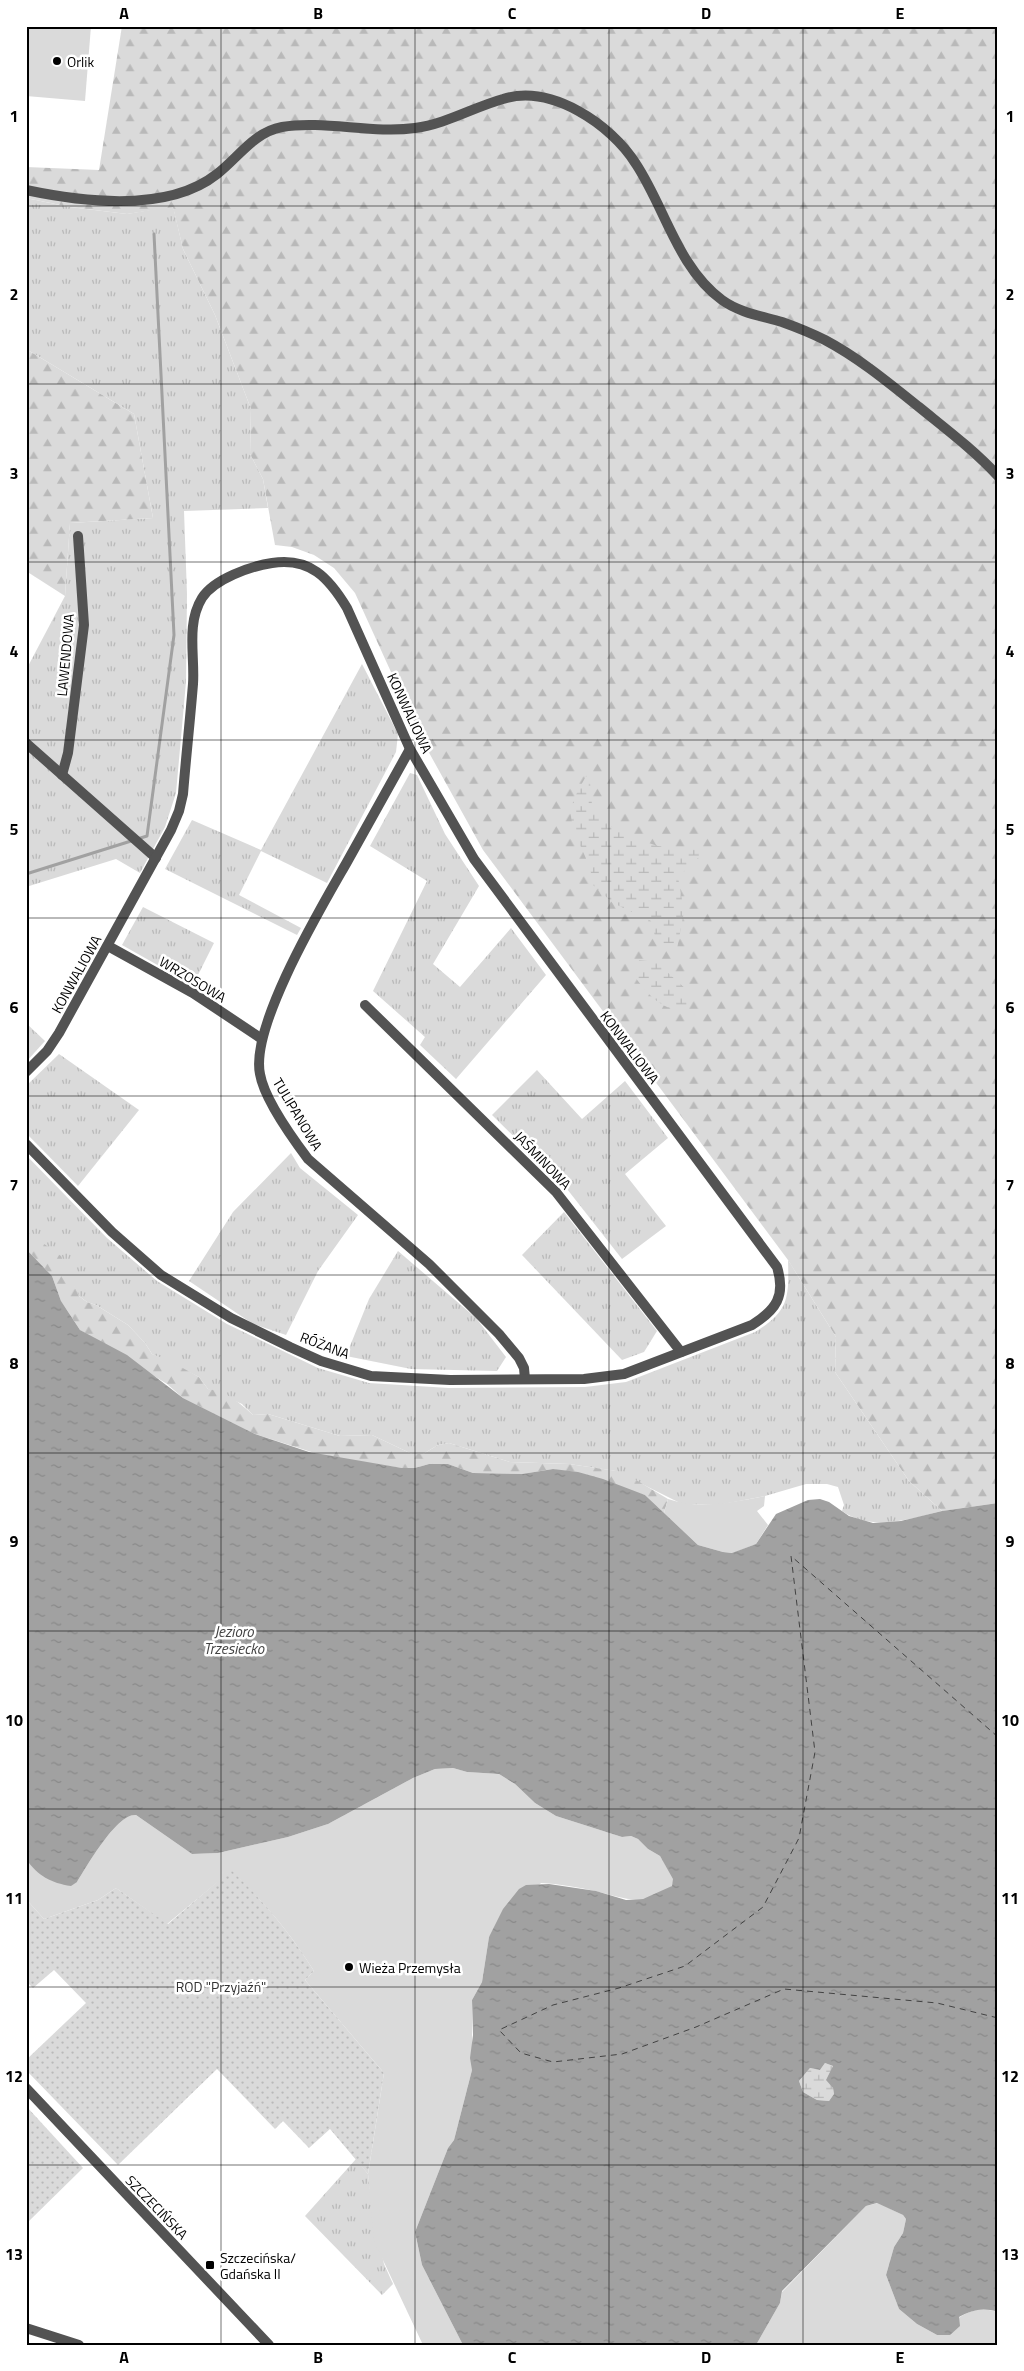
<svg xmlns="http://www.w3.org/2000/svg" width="1024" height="2371" viewBox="0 0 1024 2371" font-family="'Titillium Web',sans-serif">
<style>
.grass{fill:url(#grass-tufts)}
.forest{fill:url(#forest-firs)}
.wetland{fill:url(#wetland-marsh)}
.park{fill:#dadada}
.garden{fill:url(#garden-dots)}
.water{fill:url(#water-ripples);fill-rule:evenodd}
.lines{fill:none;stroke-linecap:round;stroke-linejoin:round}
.stream{stroke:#a1a1a1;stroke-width:3}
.ferry{stroke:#424242;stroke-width:1;stroke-dasharray:6 5;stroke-linecap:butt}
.minor{stroke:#535353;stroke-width:10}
.grid{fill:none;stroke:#000;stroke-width:1;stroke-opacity:0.55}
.poi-dot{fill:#000;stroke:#fff;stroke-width:2}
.labels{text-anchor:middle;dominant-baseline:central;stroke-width:5;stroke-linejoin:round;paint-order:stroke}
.poi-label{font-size:14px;fill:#000;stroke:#fff;text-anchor:start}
.street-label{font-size:14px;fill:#000;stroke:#fff}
.park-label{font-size:14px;fill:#313131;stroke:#fff}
.water-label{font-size:15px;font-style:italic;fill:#424242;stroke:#fff}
.neatline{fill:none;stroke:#000;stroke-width:2}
.grid-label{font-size:16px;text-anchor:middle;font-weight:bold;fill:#000}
</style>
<defs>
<pattern id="grass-tufts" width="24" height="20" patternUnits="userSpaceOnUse" patternTransform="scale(1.25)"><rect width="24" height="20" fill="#dadada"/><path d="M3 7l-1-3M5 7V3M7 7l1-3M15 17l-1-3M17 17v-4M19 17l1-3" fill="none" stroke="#b9b9b9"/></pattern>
<pattern id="forest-firs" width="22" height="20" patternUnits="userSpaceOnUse" patternTransform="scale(1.25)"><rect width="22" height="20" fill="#dadada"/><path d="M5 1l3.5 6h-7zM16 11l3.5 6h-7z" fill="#b9b9b9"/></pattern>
<pattern id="wetland-marsh" width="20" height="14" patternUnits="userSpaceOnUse" patternTransform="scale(1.25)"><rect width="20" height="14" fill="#dadada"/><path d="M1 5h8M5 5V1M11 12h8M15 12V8" fill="none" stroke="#b9b9b9"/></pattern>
<pattern id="garden-dots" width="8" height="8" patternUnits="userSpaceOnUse" patternTransform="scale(1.25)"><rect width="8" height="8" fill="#dadada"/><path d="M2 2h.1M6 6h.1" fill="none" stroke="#b9b9b9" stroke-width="1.8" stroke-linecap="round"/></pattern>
<pattern id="water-ripples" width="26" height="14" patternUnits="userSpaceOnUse" patternTransform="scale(1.25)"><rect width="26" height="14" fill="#a1a1a1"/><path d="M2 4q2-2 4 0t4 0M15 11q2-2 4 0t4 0" fill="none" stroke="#898989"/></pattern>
</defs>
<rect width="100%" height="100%" fill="#fff"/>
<g class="grass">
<polygon points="26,198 70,207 127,214 173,206 183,249 215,315 251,409 250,454 263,479 268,508 184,511 187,594 186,682 176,793 165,827 140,873 116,859 26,887 26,670 65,596 70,523 153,518 134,414 26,349"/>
<polygon points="362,664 398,734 396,752 327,883 261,851 239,895 301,928 297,935 165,869 192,820 261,850"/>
<polygon points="410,773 417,775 445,834 479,886 433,964 460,987 511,928 546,975 456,1079 420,1045 425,1037 373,991 427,881 370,846"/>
<polygon points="143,907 214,943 193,985 122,945"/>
<polygon points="26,1023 45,1041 26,1062"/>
<polygon points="59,1054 139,1110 78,1186 26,1133 26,1086"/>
<polygon points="537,1070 582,1119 625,1081 668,1138 625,1174 666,1226 622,1259 567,1189 492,1115"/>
<polygon points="291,1153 300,1168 358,1215 318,1271 286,1335 253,1324 189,1281 233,1212"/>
<path d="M26,1155L107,1238L157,1281L227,1324L287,1353L318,1368L369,1383L449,1388L585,1387L626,1382L755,1332C789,1311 789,1298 788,1260L836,1337L835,1372L909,1481L942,1511C910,1519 872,1532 842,1511L844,1505L838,1487L827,1484H806L765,1496L718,1505L682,1504L616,1471L569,1464L510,1462L449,1443L438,1445L423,1454H412L372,1435L340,1436L268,1414L253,1415L242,1404L208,1389L199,1377L152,1354L145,1343L128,1325L96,1305L87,1302L79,1296L70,1279L26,1231Z"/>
<polygon points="564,1212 657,1331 644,1352 622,1360 522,1255"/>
<polygon points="398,1251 476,1318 506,1357 497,1371 411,1369 346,1356 369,1299"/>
<polygon points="356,2159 368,2174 372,2207 384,2264 393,2284 382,2295 305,2216"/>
</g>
<g class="forest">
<polygon points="122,26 998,26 998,1503 942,1511 909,1481 835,1372 836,1337 788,1260 483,850 422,740 355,593 334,568 314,555 292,547 275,545 263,479 250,454 251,409 215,315 183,249 173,207 127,214 70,207 26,198 26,167 99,170"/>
<polygon points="26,349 134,414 153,518 70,523 65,596 26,571"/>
<path d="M26,1231L61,1256L79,1296L87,1302L96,1305L128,1325L145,1343L152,1354L170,1361L199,1377L208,1389C226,1391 240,1403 253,1415L268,1414L340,1436L372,1435L412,1454H423L438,1445L449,1443L510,1462L569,1464L617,1471L631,1477L668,1499L664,1513L645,1495L553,1469L522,1474L473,1473L448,1464H429L415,1468H402L327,1457L255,1434L183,1398L167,1384L80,1330L61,1301L52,1276L26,1249Z"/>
</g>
<g class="wetland">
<path d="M589,771L592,805L613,828L633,838L658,846L699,850L700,856L678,877L684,912L677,949L672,952L656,940L651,921L613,903L593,885C592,859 569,834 571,810C573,797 583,782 589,771Z"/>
<path d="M639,960L656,962L687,990L688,1008L678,1012C656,1003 649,996 635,977Z"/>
<polygon points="825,2063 833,2066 831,2073 834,2094 829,2101 817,2100 803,2092 799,2081 810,2068 820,2070"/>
</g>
<g class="park">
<polygon points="26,26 91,26 85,101 26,96"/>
<path d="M765,1496L764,1506L757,1511L768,1525L756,1544L733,1553L723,1552L698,1545L664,1513L668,1499C700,1510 732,1502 765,1496Z"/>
<path d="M453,1768L467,1772L499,1774L515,1784L535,1803L556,1816L622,1837L631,1836L638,1839L648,1849L660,1856L674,1879L672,1886C642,1907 627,1899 595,1891C578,1887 559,1884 541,1883L489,1937L482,1982L472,2000V2070L454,2140L448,2148L415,2232L422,2265L463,2345H423L374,2241L368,2174L384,2073L305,1980L314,1971C288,1930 266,1904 231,1871L167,1924L116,1888L98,1900L44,1919L26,1899V1859L32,1866L77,1882C87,1866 117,1813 136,1815L192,1854L218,1853L288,1837L328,1824L413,1778L435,1769Z"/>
<path d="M878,2203L903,2215L906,2219L903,2233L894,2247L886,2275L899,2309L917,2324L937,2335C957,2319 971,2303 998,2312V2345H756L780,2303L782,2292L866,2206Z"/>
</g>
<g class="garden">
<path d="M231,1870C265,1903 289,1931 314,1971L305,1980L384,2073L368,2174L330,2129L309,2148L283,2121L275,2129L217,2069L118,2165L26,2070V2060L86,2003L54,1970L33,1988L26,1981V1899L44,1919L98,1900L116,1888L168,1924Z"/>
<polygon points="26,2106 83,2168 26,2224"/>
</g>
<path class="water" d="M26,1249L52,1276L61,1301L80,1330L127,1355L183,1398L255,1434L309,1452L402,1468H415L429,1464H448L473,1473L522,1474L553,1469L578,1472L603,1479L645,1495L698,1545L723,1552L732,1553L756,1544L776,1514L808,1500L820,1499L829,1502L849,1516L873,1523L901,1521L942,1511L998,1503V2312C982,2307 973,2310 959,2317L960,2326L950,2335H937L917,2324L899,2309L886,2275L894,2247L903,2233L906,2219L903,2215L877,2203L866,2206L782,2291L780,2303L756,2345H463L422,2265L415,2232L448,2148L454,2140L472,2070L470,2058L473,2035L472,2000L482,1982L489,1937L503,1909L519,1889L526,1885L549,1884L596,1891L626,1900L643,1899L672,1886L673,1879L660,1856L648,1849L638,1839L631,1836L622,1837L556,1816L535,1803L515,1784L499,1774L467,1772L453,1768L435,1769L413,1778L328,1824L288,1837L218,1853L192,1854L136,1815C117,1813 87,1866 77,1882L71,1886C51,1883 38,1876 26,1859ZM825,2063L833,2066L826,2080L833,2088L834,2094L829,2101L817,2100L803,2092L799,2081L810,2068L820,2070Z"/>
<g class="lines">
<polyline class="stream" points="26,874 147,836 174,635 154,234"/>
<polyline class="ferry" points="998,1737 791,1556 815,1752 799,1838 763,1907 685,1966 619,1988 553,2005 499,2030 521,2053 553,2062 622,2054 696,2027 784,1989 937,2003 998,2018"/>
<g class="minor">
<path d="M26,190C83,202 168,213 217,174C238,158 254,132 282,127C323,120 373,134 415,128C446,124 474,107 503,99C551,84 611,124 636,164C665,208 678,268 722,300C740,313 762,316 782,322C796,327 811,333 825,340C859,358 889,383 919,407C946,429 974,450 998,476"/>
<polyline points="26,743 156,858"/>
<path d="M410,749C389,786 368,824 347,862C322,906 250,1026 260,1074C264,1098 293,1139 308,1159L429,1264L499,1334L519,1358L524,1368L525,1379"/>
<polyline points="62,775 68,753 84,625 78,536"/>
<polyline points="108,946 193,993 262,1039"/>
<polyline points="365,1005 556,1192 681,1352"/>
<path d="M26,1072L47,1051L59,1033L171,830L179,811L183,794C186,757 190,721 193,684C195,656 186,624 202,598C214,579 251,566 272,563C310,557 329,578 347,608L410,749L474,859L777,1267C786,1296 776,1310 752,1325L624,1374L584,1379L450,1380L371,1376L321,1361L290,1347L231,1318L161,1275L112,1232L26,1144"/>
<polyline points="26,2088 269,2345"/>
<polyline points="26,2328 79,2345"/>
</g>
</g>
<path class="grid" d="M221,26V2345M415,26V2345M609,26V2345M803,26V2345M26,206H998M26,384H998M26,562H998M26,740H998M26,918H998M26,1096H998M26,1275H998M26,1453H998M26,1631H998M26,1809H998M26,1987H998M26,2165H998"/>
<g class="poi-dot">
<circle cx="57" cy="61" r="5"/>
<circle cx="349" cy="1967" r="5"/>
<rect x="205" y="2260" width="10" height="10" rx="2.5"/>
</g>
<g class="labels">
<g class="poi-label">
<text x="67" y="61">Orlik</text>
<text x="359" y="1967">Wieża Przemysła</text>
<text x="220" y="2257">Szczecińska/<tspan x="220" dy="16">Gdańska II</tspan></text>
</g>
<g class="street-label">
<text transform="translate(65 655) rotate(-85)">LAWENDOWA</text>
<text transform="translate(410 713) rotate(65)">KONWALIOWA</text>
<text transform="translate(76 974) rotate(-61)">KONWALIOWA</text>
<text transform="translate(193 979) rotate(31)">WRZOSOWA</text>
<text transform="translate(630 1047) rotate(53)">KONWALIOWA</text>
<text transform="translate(298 1114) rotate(59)">TULIPANOWA</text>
<text transform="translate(543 1160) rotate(46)">JAŚMINOWA</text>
<text transform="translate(325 1345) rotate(21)">RÓŻANA</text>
<text transform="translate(157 2207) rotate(46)">SZCZECIŃSKA</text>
</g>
<g class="park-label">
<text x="221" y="1986">ROD "Przyjaźń"</text>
</g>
<g class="water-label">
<text x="234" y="1631">Jezioro<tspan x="234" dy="17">Trzesiecko</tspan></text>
</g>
</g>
<rect width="1024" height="2371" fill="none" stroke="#ffffff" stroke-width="55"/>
<rect x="28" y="28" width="968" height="2316" class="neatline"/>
<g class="grid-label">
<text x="124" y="19">A</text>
<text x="318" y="19">B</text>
<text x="512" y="19">C</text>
<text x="706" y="19">D</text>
<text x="900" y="19">E</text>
<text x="14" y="122">1</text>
<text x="1010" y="122">1</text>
<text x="14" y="300">2</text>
<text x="1010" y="300">2</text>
<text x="14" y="479">3</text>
<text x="1010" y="479">3</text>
<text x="14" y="657">4</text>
<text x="1010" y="657">4</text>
<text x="14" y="835">5</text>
<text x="1010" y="835">5</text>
<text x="14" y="1013">6</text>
<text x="1010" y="1013">6</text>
<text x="14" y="1191">7</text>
<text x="1010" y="1191">7</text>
<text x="14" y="1369">8</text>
<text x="1010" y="1369">8</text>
<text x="14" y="1547">9</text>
<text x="1010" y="1547">9</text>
<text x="14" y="1726">10</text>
<text x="1010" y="1726">10</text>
<text x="14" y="1904">11</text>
<text x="1010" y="1904">11</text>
<text x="14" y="2082">12</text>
<text x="1010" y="2082">12</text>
<text x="14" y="2260">13</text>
<text x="1010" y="2260">13</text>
<text x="124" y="2363">A</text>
<text x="318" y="2363">B</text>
<text x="512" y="2363">C</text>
<text x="706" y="2363">D</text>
<text x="900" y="2363">E</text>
</g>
</svg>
